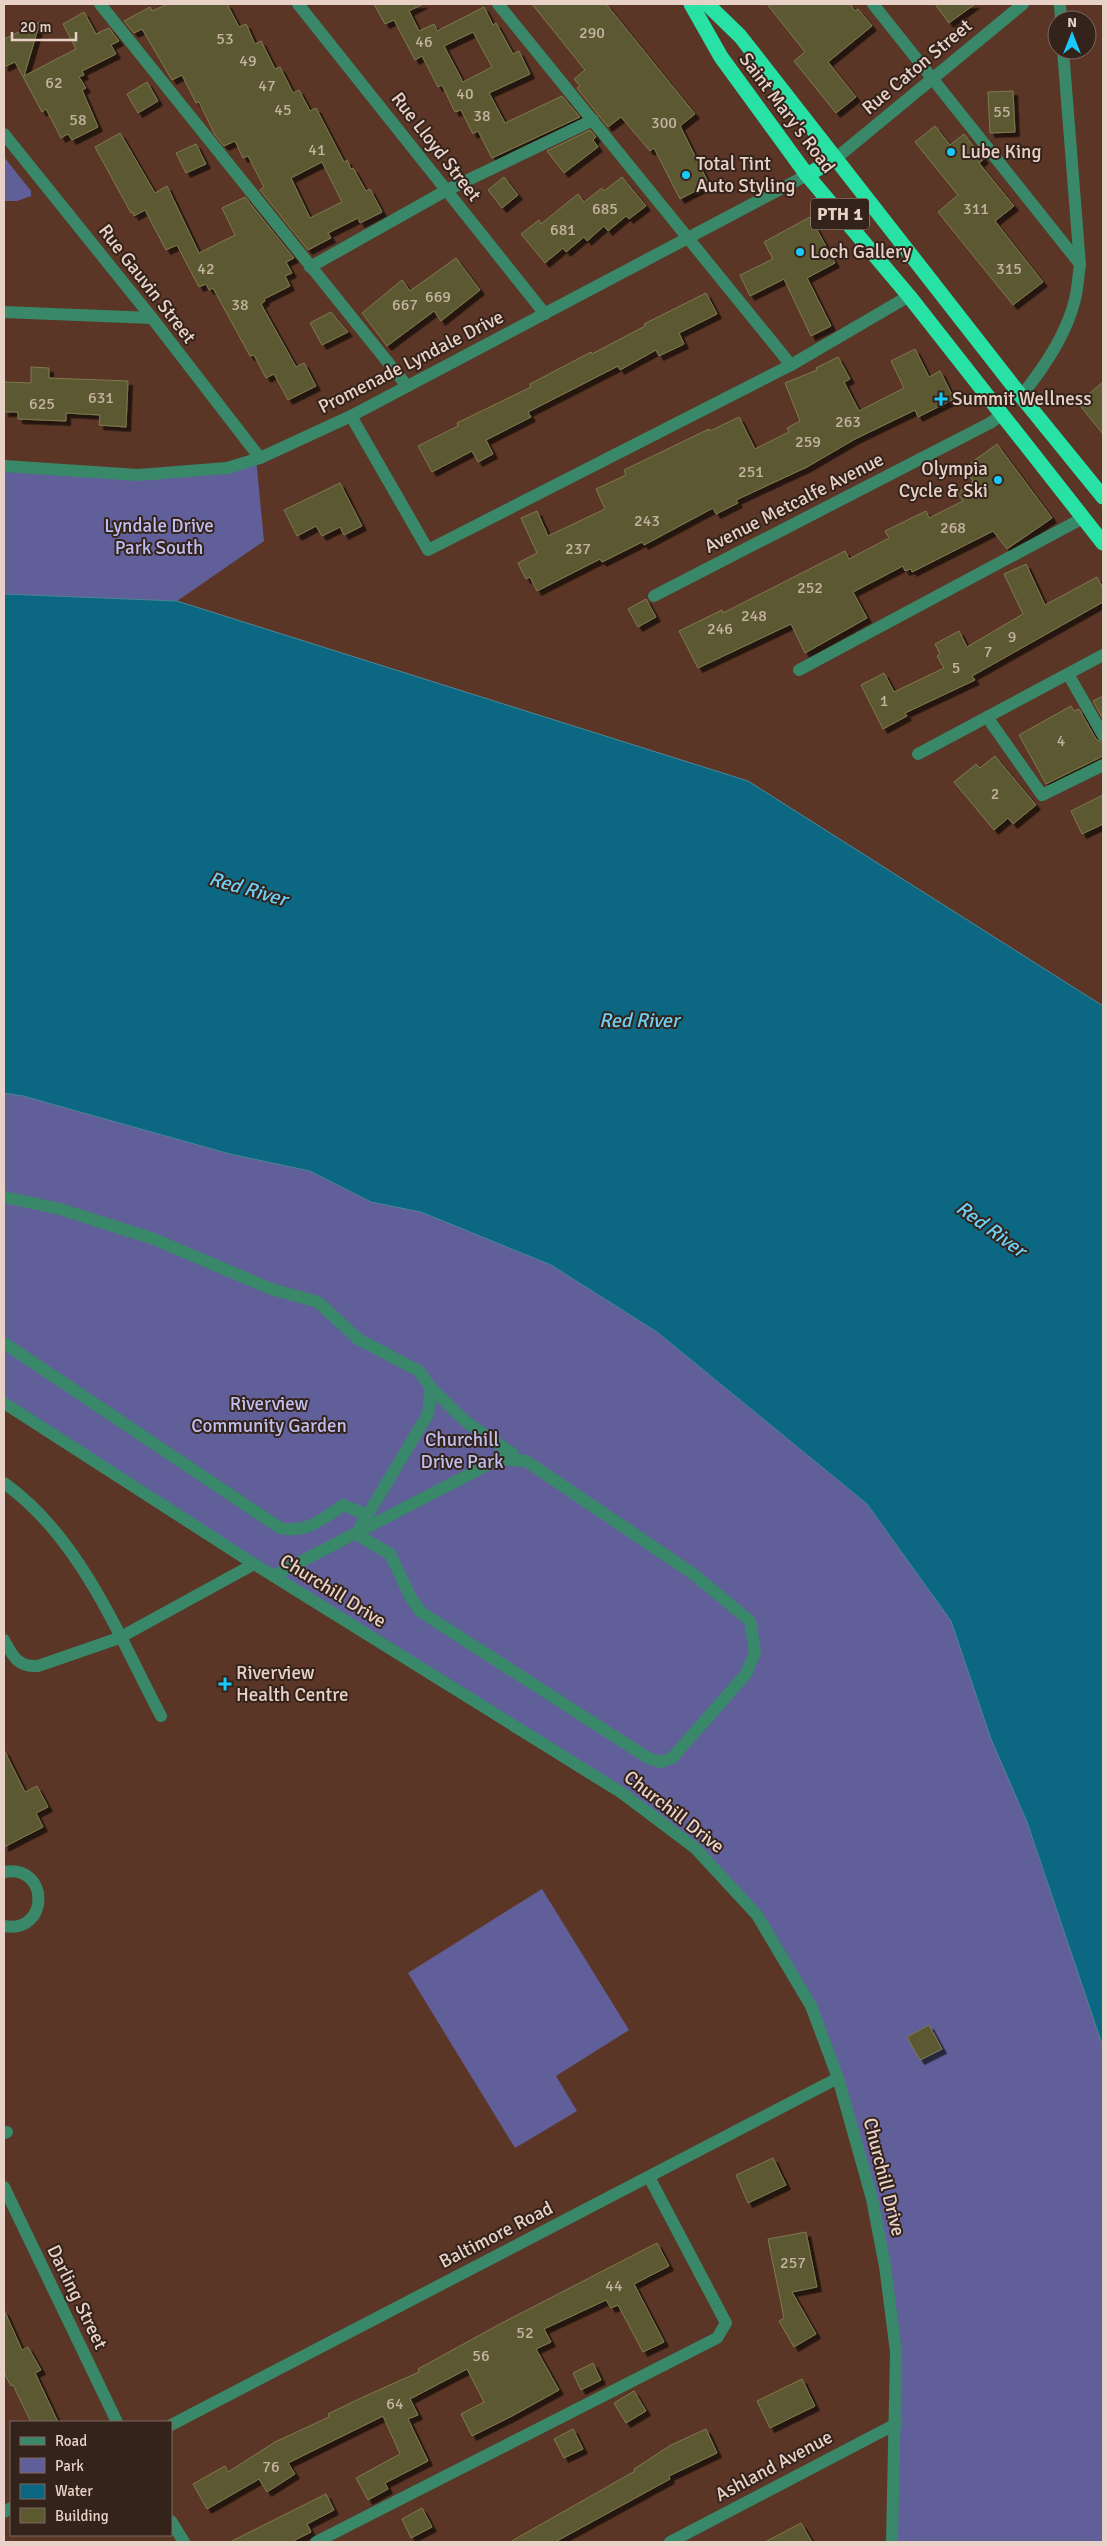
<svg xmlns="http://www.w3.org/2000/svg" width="1107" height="2546" viewBox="0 0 1107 2546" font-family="Signika,sans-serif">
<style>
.green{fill:#615f9a}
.water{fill:#0b6782;stroke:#4d8797}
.building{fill:#5c5830;stroke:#7d7a50;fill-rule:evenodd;filter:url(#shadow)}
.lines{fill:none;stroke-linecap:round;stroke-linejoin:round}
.minor{stroke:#398869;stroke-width:12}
.highway{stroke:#27e1a5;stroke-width:15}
.poi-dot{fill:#18cafc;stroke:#34231b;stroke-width:2}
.labels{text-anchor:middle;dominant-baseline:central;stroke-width:4;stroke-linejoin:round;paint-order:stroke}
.number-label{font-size:16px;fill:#c5b3a1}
.shield{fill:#34231b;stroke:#b29d93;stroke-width:1}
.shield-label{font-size:18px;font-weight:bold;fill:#e8d1c7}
.street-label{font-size:19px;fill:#e8d1c7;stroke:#34231b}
.poi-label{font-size:19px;fill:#e8d1c7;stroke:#34231b;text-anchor:start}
.park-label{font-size:19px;fill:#bebef0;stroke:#34231b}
.water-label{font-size:20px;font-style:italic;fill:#6ed0f4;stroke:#34231b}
</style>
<defs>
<filter id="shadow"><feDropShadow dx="4.5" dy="4.5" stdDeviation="0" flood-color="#0009"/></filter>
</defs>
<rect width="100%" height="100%" fill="#5b3626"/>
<g class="green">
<polygon points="4,157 31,191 31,196 17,201 4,201"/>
<polygon points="256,458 264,541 177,601 4,594 4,469 138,475"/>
<polygon points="4,1093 23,1096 230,1154 310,1171 371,1202 421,1212 551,1265 657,1332 867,1504 951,1621 991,1739 1027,1822 1103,2047 1103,2542 892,2542 896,2352 872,2199 811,2006 729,1882 622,1793 4,1403"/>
<polygon points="542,1889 629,2030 556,2076 577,2111 515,2148 408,1973"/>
</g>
<polygon class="water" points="4,594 177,601 748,781 1103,1006 1103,2047 1027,1822 991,1739 951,1621 867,1504 657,1332 551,1265 421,1212 371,1202 310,1171 230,1154 23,1096 4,1093"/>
<g class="building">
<path d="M168,4H227L239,27L246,24L255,44L261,41L275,69L280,67L293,93L299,90L310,111L316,108L344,162L347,160L351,169L353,168L366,191L370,189L382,212L360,223L358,218L328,233L331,238L308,250L260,190L264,187L248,156L243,158L235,141L224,146L215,135L199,102L196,103L182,75L172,80L142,29L134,33L124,21L150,7L152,11ZM322,162L342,202L310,218L291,178Z"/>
<path d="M374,4H423L409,11L419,31L434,24L437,31L484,7L493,25L496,23L513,54L519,51L530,74L489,93L505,123L562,96L580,117L492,158L478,131L473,134L461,110L455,112L442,85L438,87L422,56L415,60L394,20L385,24ZM473,32L492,67L463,82L444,46Z"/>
<polygon points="532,4 606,4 695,114 680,126 709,184 680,199 654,148 650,151 621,117 608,127 577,88 580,86 574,79 585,70"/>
<polygon points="767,4 850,4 855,11 858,9 872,26 828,62 856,97 836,113 794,61 805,52"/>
<polygon points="935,4 975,4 949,23"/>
<polygon points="84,12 96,34 109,28 119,41 111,45 116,54 82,71 84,75 79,77 86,88 82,90 98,127 72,140 68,134 61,138 46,109 42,112 15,62 4,67 4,39 40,22 24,76 76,49 63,24"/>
<polygon points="147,82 158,101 138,113 127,94"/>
<polygon points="1013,91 1015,132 990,133 988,92"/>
<polygon points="935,126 950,145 964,134 984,159 979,163 1014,206 995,221 1043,282 1013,305 938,212 958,195 915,142"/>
<polygon points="590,130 596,137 593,140 598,147 564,173 547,151"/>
<polygon points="120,133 155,193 167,186 199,253 235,235 222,208 245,197 294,258 286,262 292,273 285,276 290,286 264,299 265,301 261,304 296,367 304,363 316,386 288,400 274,374 266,378 254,355 250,356 213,288 209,290 206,284 199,287 177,245 166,250 145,210 134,216 133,212 131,213 95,147"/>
<polygon points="196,144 206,164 186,173 176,153"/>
<polygon points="504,177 518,195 502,208 488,190"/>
<polygon points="622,177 646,206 629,219 626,216 608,231 604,226 587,241 584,237 566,252 563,248 545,263 521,234 539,220 541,224 578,194 584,202 602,188 604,191"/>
<polygon points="810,217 835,263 807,278 831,326 811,336 784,279 750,296 740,275 773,259 764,242"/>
<polygon points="456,258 480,290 441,321 434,311 387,346 362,313 402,280 410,291"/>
<polygon points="706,293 717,314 679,333 684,344 659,356 656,350 620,370 618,366 528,412 531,417 486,440 493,454 478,462 472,451 432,472 418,446 458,426 457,423 531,387 530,384 591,352 592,354 645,326 644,324"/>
<polygon points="331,312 348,332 322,345 310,323"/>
<polygon points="915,349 929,377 940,371 954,399 918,417 915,410 855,439 807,467 736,500 738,503 716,514 713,508 644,545 642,542 602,562 600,559 537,591 530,577 526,579 518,563 537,553 521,518 537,511 548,536 605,509 596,489 626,475 624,470 709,429 710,431 739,417 755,449 789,432 787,428 800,421 785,383 817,370 816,368 838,357 850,379 844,382 859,411 904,388 891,361"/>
<polygon points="31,367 49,368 49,378 128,381 126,427 99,425 100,415 66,413 66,421 18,419 18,412 4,412 4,382 31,383"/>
<polygon points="1103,382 1103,434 1078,403"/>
<polygon points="997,444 1052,518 1007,549 993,531 912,572 911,569 905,571 903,566 853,592 867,618 805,653 791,624 698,668 679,631 722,610 723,613 845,551 849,559 889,538 885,531 926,511 929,518 963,501 957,493 973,481 964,468"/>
<polygon points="340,483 362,526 344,535 340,527 322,536 316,526 297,536 284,510"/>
<polygon points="1026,564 1045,605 1097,577 1103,588 1103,602 972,676 975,680 905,713 907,716 883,729 861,685 884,673 894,692 944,668 937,656 940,654 935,644 959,631 967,647 1023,614 1004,574"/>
<polygon points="646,599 656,617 638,627 628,609"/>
<polygon points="1103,696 1103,719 1093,701"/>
<polygon points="1071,706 1074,711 1079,709 1096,739 1103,743 1103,756 1046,784 1019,735"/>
<polygon points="995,756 1036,805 1013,824 1008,818 994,830 954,782 976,764 980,768"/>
<polygon points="1103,795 1103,824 1082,834 1071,811"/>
<polygon points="4,1750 25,1792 37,1786 48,1807 36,1813 43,1827 4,1847"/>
<polygon points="929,2025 942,2049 920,2060 907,2037"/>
<polygon points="773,2158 786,2185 748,2203 736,2175"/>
<polygon points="806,2232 817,2287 792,2292 816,2334 794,2347 779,2321 784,2318 768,2239"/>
<polygon points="657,2243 669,2266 634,2284 664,2342 643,2352 618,2305 611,2308 606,2300 544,2329 551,2342 536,2349 559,2390 512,2416 472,2436 461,2414 484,2402 467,2369 410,2399 418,2415 408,2419 428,2461 385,2483 388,2489 368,2500 356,2478 400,2454 383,2416 288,2463 295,2474 267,2492 259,2479 207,2509 193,2484 225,2466 228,2472 275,2442 329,2417 328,2414 361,2398 419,2372 418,2369 500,2324"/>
<polygon points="4,2310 22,2350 28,2347 41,2370 35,2373 58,2422 31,2422 13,2385 11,2386 4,2373"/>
<polygon points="593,2363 601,2380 581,2390 573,2373"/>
<polygon points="802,2379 815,2406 770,2428 757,2401"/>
<polygon points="634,2391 646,2411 626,2423 614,2403"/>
<polygon points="573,2429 583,2449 564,2458 554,2439"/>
<polygon points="706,2429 717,2453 669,2476 670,2479 555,2542 510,2542 635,2471 634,2469 671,2445"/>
<polygon points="326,2494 334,2510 307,2524 311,2532 291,2542 230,2542"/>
<polygon points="422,2508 432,2527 411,2538 402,2519"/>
<polygon points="801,2523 812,2542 765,2542"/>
</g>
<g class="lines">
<g class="minor">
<polyline points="100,4 407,386"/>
<polyline points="298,4 545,314"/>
<polyline points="498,4 791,365"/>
<polyline points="873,4 1080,264"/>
<polyline points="1060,4 1061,20"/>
<polyline points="4,134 152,318 260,458"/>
<polyline points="835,159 1023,4"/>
<polyline points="310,267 447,190 593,120"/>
<polyline points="4,312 152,318"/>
<path d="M1021,396C1043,369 1067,334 1075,299C1078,288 1078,276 1080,265L1063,50"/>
<polyline points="351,416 428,550 791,365 909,296"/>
<polyline points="4,466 138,475 227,468 260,458 351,416 807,175"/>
<polyline points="654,596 990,423 1003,414"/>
<polyline points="799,670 1083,518"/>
<polyline points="1068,674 1103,735"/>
<polyline points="987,717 1042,795 1103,765"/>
<polyline points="918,754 1103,655"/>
<polyline points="4,1197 60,1209 154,1239 271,1289 318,1302 358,1339 419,1371 431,1388 428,1414 356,1534 390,1554 411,1598 421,1612 648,1758 660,1762 672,1758 746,1674 755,1652 750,1621 692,1573 526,1461 499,1459 273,1576"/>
<path d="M4,1343L280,1528C305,1534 323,1519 343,1505L367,1515"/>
<polyline points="431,1388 466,1422 513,1454 513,1460"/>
<polyline points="4,1403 254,1564 622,1793 695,1848 757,1915 811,2006 838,2078 872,2199 885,2266 896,2352 892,2542"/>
<path d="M4,1483C81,1538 118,1635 161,1716"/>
<path d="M4,1640C13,1657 18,1667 38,1666L119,1638L254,1564"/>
<path d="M4,1872C50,1864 50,1934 4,1926"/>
<polyline points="4,2133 7,2132"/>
<polyline points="4,2187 117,2422"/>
<polyline points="171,2425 838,2078"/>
<polyline points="4,2512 11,2508"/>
<polyline points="171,2521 184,2542"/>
<polyline points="316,2542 717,2338 726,2323 649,2177"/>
<polyline points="670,2542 896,2424"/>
</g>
<g class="highway">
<polyline points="691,4 721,57 807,175 909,296 1103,543"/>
<polyline points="707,4 740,36 1021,396 1103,497"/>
<polyline points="807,175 835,159"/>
</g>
</g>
<g class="poi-dot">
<circle cx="951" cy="152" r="5"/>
<circle cx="686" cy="175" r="5"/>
<circle cx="800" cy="252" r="5"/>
<path d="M938.5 391.5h5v5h5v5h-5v5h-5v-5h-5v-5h5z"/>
<circle cx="998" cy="480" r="5"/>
<path d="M222.5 1676.5h5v5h5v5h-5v5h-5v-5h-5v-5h5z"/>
</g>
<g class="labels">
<g class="number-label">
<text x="592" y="33">290</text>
<text x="225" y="39">53</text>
<text x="424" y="42">46</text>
<text x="248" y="61">49</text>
<text x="54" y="83">62</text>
<text x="267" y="86">47</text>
<text x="465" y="94">40</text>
<text x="283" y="110">45</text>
<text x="1002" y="112">55</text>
<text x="482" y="116">38</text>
<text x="78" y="120">58</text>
<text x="664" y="123">300</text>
<text x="317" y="150">41</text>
<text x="605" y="209">685</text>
<text x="976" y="209">311</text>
<text x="563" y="230">681</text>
<text x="206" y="269">42</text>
<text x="1009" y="269">315</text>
<text x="438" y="297">669</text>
<text x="240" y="305">38</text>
<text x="405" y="305">667</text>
<text x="101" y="398">631</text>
<text x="42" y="404">625</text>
<text x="848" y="422">263</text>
<text x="808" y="442">259</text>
<text x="751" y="472">251</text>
<text x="647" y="521">243</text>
<text x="953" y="528">268</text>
<text x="578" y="549">237</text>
<text x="810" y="588">252</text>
<text x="754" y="616">248</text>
<text x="720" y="629">246</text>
<text x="1012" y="637">9</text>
<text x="988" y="652">7</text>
<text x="956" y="668">5</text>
<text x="884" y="701">1</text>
<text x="1061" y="741">4</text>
<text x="995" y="794">2</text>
<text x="793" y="2263">257</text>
<text x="614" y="2286">44</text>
<text x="525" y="2333">52</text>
<text x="481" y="2356">56</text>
<text x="395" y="2404">64</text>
<text x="271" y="2467">76</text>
</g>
<rect class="shield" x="811" y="198.5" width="58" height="31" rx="4"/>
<g class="shield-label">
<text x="840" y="214">PTH 1</text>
</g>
<g class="street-label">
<text transform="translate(917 67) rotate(-40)">Rue Caton Street</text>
<text transform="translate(787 113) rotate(53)">Saint Mary's Road</text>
<text transform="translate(436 147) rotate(52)">Rue Lloyd Street</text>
<text transform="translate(147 284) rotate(52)">Rue Gauvin Street</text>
<text transform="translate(411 362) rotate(-27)">Promenade Lyndale Drive</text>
<text transform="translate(794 503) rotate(-27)">Avenue Metcalfe Avenue</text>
<text transform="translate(333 1591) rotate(32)">Churchill Drive</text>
<text transform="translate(674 1812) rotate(38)">Churchill Drive</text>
<text transform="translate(884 2177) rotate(76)">Churchill Drive</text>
<text transform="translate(496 2235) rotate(-27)">Baltimore Road</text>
<text transform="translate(77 2297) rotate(64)">Darling Street</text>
<text transform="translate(774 2466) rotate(-28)">Ashland Avenue</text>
</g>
<g class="poi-label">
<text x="961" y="152">Lube King</text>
<text x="696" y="164">Total Tint<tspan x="696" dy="22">Auto Styling</tspan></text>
<text x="810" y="252">Loch Gallery</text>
<text x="952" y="399">Summit Wellness</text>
<text x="988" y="469" text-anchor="end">Olympia<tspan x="988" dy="22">Cycle &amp; Ski</tspan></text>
<text x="236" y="1673">Riverview<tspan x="236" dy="22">Health Centre</tspan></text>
</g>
<g class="park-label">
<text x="159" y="526">Lyndale Drive<tspan x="159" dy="22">Park South</tspan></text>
<text x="269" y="1404">Riverview<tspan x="269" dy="22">Community Garden</tspan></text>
<text x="462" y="1440">Churchill<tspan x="462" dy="22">Drive Park</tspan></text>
</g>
<g class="water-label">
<text transform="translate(248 889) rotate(16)">Red River</text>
<text x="639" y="1020">Red River</text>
<text transform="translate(991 1229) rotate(36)">Red River</text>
</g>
</g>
<rect width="1107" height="2546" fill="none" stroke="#e8d1c7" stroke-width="10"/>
<rect x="10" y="2421" width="162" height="115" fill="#34231b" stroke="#7c6960"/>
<rect x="20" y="2437" width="25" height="8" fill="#398869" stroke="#7c6960"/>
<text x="55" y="2446" font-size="15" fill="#e8d1c7">Road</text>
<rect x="20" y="2458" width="25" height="15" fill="#615f9a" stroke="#7c6960"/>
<text x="55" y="2471" font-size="15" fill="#e8d1c7">Park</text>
<rect x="20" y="2484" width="25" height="15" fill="#0b6782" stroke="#7c6960"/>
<text x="55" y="2496" font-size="15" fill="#e8d1c7">Water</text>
<rect x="20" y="2508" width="25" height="15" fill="#5c5830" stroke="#7c6960"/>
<text x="55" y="2521" font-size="15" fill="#e8d1c7">Building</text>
<g transform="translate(1072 35)"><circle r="24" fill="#34231b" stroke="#7c6960"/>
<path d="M0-4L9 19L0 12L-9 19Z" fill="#18cafc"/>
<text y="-8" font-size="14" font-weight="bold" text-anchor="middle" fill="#e8d1c7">N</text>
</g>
<path d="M12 32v8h64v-8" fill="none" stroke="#e8d1c7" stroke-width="2.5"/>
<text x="20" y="32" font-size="15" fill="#e8d1c7" stroke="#34231b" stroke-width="4" paint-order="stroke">20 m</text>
</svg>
